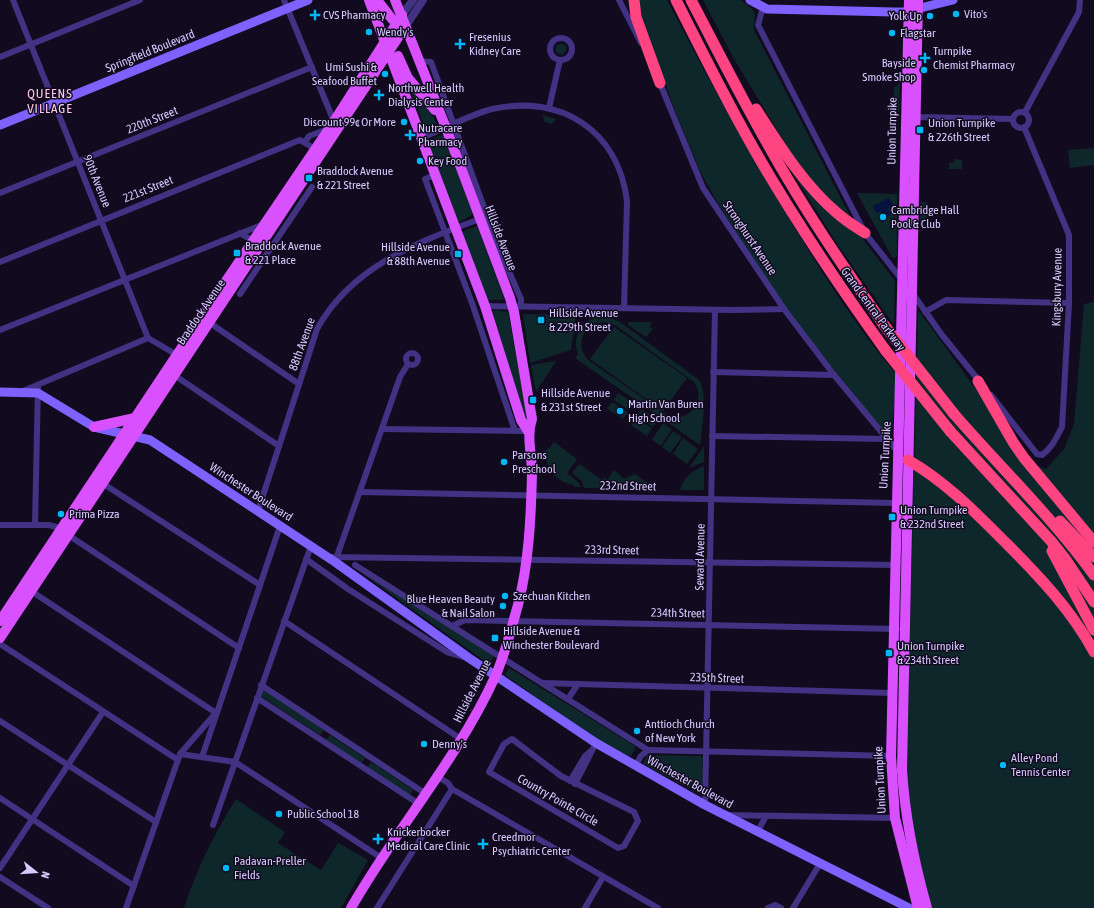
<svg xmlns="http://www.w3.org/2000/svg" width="1094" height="908" viewBox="0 0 1094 908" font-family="'Asap Condensed',sans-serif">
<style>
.green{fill:#0e272a;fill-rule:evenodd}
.water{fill:#05113f}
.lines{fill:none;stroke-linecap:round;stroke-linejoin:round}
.minor{stroke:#423283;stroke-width:6}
.tertiary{stroke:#423283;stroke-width:8}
.secondary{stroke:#7e61ff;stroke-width:9}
.primary{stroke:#d951ff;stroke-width:10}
.motorway{stroke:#ff4581;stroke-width:11}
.motorway-bridge{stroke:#ff4581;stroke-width:11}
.poi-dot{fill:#00b6f5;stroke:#120b20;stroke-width:1.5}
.labels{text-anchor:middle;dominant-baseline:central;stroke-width:3;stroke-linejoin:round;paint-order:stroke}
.poi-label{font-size:12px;fill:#d8caff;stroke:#120b20;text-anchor:start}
.street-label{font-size:12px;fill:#d8caff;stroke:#120b20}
.neighbourhood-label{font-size:13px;letter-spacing:1px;fill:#ffcce4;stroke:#120b20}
</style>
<rect width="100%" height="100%" fill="#120b20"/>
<g class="green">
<path d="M636,0H667C704,71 742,141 784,210C818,267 854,324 897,375L891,439L836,373L780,300L717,202L700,171L672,103Z"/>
<path d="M703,0H741C744,3 754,9 755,14C755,19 753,25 754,30L850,216L848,219L836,209L797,163L734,59Z"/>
<circle cx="561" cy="49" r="5.5"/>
<polygon points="900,83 899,112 894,108 894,88"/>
<polygon points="409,86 429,109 437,124 425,128"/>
<polygon points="542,115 556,119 552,124 545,122"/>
<polygon points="442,135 444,136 473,214 460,222 458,221 428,142 429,140"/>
<polygon points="1094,148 1094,165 1070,168 1068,150"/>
<polygon points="955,159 962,160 962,169 949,169 949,163 953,163"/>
<polygon points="788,166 863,239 895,281 894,325 838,245"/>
<polygon points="857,193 897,194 897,256 895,258 892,257"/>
<polygon points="921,202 927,202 927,221 920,221"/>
<polygon points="477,226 504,298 503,300 488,300 462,233 463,231"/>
<polygon points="1094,302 1094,908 930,908 906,793 918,313 919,311 991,410 1022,459 1046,469 1064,449 1074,424 1084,304"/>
<polygon points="494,310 508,312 528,420 525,421 492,312"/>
<polygon points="523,314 576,315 571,350 530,363"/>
<path d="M604,316L620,322L699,380C708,395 702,427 700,445L575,358L578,354C571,335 584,316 604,316ZM604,322L615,325L694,382C707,400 690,422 669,416L588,360C574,344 584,323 604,322Z"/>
<polygon points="628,322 651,322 650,328 653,329 646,337 628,325"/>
<polygon points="614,327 687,378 663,411 590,359"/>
<polygon points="556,361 536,392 531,365"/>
<polygon points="618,393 634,403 629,410 614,400"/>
<polygon points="612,402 628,412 623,419 607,409"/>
<polygon points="642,409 658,419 653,427 637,416"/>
<polygon points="636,418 652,428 647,436 631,425"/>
<polygon points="663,423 672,429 661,446 652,440"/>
<polygon points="673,431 682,437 670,453 662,447"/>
<polygon points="683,438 698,449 687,464 673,454"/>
<path d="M554,442L577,459L567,473L578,482L581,487H574L573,485C554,480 548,470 544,451L550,448Z"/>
<polygon points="704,446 704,462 689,468"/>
<polygon points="579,464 602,480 604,477 607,480 614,470 624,479 635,474 656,489 584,488 581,480 572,473"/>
<path d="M704,466V490H680C683,478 693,470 704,466Z"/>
<polygon points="360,572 494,655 490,665"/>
<path d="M509,668L635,746V749L631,756C618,756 526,690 508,677L505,675Z"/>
<polygon points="263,690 324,730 320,735 261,696"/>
<polygon points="330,735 365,758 362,763 326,740"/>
<polygon points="647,755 701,756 703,758 702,793 696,792 643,764"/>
<polygon points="371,762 413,790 410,795 367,768"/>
<path d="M236,799L285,832L278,843L321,870L338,843L368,860L341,908H184C198,866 213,836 236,799Z"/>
</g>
<polygon class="water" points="889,198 893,205 888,208 891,215 885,217 881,211 876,213 873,206"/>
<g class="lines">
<g class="minor">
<polyline points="13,0 148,338 177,355"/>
<polyline points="284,0 335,124"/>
<polyline points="619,0 641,43"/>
<polyline points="763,7 758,25 865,233 902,280"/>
<circle cx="561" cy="49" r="11"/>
<polyline points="0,57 140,0"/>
<polyline points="419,61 431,62 500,251 521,299 521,305"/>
<polyline points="659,81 703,188 784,309 834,375 898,452"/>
<polyline points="549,108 560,60"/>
<circle cx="1021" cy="120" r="8"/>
<polyline points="1025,112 1079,12 1080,0"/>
<polyline points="914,117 1012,119"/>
<path d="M421,138C444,129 469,115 492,109C561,94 618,130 627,201L624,308"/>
<polyline points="305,142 309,136 328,129"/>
<polyline points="435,175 425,179 472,303 515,431"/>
<polyline points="0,193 312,67"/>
<polyline points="240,233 253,241"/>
<polyline points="0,262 300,140 315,149"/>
<polyline points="240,294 312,187"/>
<polyline points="913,294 942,335 980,382"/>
<polyline points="485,306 733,310 784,309"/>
<polyline points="925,312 946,300 1069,303"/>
<polyline points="210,323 299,384"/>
<polyline points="0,330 264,224"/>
<circle cx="412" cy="359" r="6"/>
<polyline points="713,372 834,375"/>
<polyline points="174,375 279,446"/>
<polyline points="23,391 148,338"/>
<path d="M991,395L1037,454L1042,455C1052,448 1056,438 1062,427L1069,303V235L1024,127"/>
<polyline points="382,429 528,431"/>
<polyline points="712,436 886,439"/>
<polyline points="102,483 260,585"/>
<polyline points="360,492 896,503"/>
<path d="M258,511L317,329C351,267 417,242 480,219"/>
<polyline points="0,525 49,525 56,527 239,648"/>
<polyline points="35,525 38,385"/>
<polyline points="329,557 895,565"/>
<polyline points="306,559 348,589 447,652 464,657"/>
<polyline points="336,559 400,377 408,364"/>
<polyline points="355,565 648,750"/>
<polyline points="31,591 216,713"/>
<polyline points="284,621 461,739"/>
<polyline points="452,626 465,620 897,629"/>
<polyline points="0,644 178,760"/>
<polyline points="542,683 892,693"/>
<polyline points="261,685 426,794"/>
<polyline points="257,698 419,804"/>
<polyline points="568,699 578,684"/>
<polyline points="0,721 156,822"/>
<polygon points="512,739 561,776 634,812 638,821 624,846 618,848 489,772 504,744"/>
<polyline points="180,754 235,762 383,859"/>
<polyline points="202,757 280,526"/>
<polyline points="635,766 641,756 648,750 891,756"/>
<polyline points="438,777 448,783 452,789 658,908"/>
<polyline points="570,781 585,756 592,750"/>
<polyline points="575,784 596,743"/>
<polyline points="0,798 134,886"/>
<polyline points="705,805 715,310"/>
<polyline points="727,815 895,818"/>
<polyline points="213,825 311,546"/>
<polyline points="758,831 766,816"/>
<polyline points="0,868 103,712"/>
<polyline points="0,877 48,908"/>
<polyline points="126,908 180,754 214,715"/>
<polyline points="377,908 452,789"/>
<polyline points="585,908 603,877"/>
<polyline points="768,908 775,905 781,908"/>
<polyline points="793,908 821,862"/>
</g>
<g class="tertiary">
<polyline points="402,15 413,0"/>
<polyline points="405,27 423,0"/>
</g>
<g class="secondary">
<polyline points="750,0 767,9 894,12 904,12 953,0"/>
<polyline points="0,125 308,0"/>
<polyline points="0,392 38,393 94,427 150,440 335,562 469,658 596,743 705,805 909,908"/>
</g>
<g class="primary">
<polyline points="369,0 485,306 521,420 528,431"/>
<polyline points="377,0 392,19 402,25"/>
<polyline points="909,0 891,756 895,818 918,908"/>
<path d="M918,0L902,770C905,818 914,862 927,908"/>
<polyline points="398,56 408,78 435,110"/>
<polyline points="94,427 135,418"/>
<polyline points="0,621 224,284 333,123 402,15"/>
<polyline points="0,638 405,27"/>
<path d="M351,908C396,829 457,760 495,677C505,655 511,629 518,605C529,563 531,516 532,473C532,454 526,437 532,419L514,312L510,298L446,128L395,0"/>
</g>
<g class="motorway">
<polyline points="634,0 636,17 660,83"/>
<path d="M676,0C700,48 724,96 750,142C791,215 837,283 886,351"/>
<path d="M691,0C722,59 752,119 786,176C816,227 850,276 884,325"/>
<path d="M756,109C780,146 803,184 837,213C846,221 856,227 865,233"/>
<polyline points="978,381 1013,442 1024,458 1094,542"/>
<path d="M954,414C1001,468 1052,517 1094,575"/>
<polyline points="950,431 1051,541 1066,560 1094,602"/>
<path d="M908,460C946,482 976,513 1007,544C1040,577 1072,611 1094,652"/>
<polyline points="1060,521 1094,557"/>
<polyline points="1052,551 1094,630"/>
</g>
<g class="motorway-bridge">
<polyline points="884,325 954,414"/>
<polyline points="886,351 950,431"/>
</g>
</g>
<g class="poi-dot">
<circle cx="956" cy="14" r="4"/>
<path d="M313 9h4v4h4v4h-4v4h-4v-4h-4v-4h4z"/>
<circle cx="930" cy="16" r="4"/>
<circle cx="369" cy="32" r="4"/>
<circle cx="892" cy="33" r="4"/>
<path d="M458 38h4v4h4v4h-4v4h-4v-4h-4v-4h4z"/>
<path d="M923 52h4v4h4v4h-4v4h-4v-4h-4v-4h4z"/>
<circle cx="924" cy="70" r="4"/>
<circle cx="385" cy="74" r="4"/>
<path d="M377 89h4v4h4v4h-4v4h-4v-4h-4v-4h4z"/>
<circle cx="404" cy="122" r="4"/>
<rect x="916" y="126" width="8" height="8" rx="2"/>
<path d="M408 129h4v4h4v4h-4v4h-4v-4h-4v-4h4z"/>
<circle cx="420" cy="161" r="4"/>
<rect x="305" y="174" width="8" height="8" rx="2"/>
<circle cx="883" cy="217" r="4"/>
<rect x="233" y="249" width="8" height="8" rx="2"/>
<rect x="454" y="250" width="8" height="8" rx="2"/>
<rect x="537" y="316" width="8" height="8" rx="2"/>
<rect x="529" y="396" width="8" height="8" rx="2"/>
<circle cx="620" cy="411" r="4"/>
<circle cx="504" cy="462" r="4"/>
<circle cx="61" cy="514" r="4"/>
<rect x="888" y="513" width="8" height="8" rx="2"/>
<circle cx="505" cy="596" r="4"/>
<circle cx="503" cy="606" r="4"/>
<rect x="491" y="634" width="8" height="8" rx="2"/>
<rect x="885" y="649" width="8" height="8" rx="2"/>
<circle cx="637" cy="731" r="4"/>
<circle cx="424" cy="744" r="4"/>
<circle cx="1003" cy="765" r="4"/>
<circle cx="279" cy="814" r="4"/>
<path d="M376 833h4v4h4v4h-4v4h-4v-4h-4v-4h4z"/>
<path d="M481 838h4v4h4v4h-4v4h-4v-4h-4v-4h4z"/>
<circle cx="226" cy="868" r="4"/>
</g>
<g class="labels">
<g class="poi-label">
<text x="964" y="14">Vito's</text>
<text x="323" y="15">CVS Pharmacy</text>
<text x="922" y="16" text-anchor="end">Yolk Up</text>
<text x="377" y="32">Wendy's</text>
<text x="900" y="33">Flagstar</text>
<text x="469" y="37">Fresenius<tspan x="469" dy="14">Kidney Care</tspan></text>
<text x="933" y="51">Turnpike<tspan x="933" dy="14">Chemist Pharmacy</tspan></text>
<text x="916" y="63" text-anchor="end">Bayside<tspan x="916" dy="14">Smoke Shop</tspan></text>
<text x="377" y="67" text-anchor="end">Umi Sushi &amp;<tspan x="377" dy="14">Seafood Buffet</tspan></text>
<text x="388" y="88">Northwell Health<tspan x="388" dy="14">Dialysis Center</tspan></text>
<text x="396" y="122" text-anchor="end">Discount 99¢ Or More</text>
<text x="928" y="123">Union Turnpike<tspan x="928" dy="14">&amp; 226th Street</tspan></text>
<text x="418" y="128">Nutracare<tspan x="418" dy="14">Pharmacy</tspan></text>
<text x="428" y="161">Key Food</text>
<text x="317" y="171">Braddock Avenue<tspan x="317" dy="14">&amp; 221 Street</tspan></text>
<text x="891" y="210">Cambridge Hall<tspan x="891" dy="14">Pool &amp; Club</tspan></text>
<text x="245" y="246">Braddock Avenue<tspan x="245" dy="14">&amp; 221 Place</tspan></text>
<text x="450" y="247" text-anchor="end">Hillside Avenue<tspan x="450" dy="14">&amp; 88th Avenue</tspan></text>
<text x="549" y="313">Hillside Avenue<tspan x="549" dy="14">&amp; 229th Street</tspan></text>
<text x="541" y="393">Hillside Avenue<tspan x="541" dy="14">&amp; 231st Street</tspan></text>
<text x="628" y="404">Martin Van Buren<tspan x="628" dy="14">High School</tspan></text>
<text x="512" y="455">Parsons<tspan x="512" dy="14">Preschool</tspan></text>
<text x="900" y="510">Union Turnpike<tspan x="900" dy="14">&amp; 232nd Street</tspan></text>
<text x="69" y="514">Prima Pizza</text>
<text x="513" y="596">Szechuan Kitchen</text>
<text x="495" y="599" text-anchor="end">Blue Heaven Beauty<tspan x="495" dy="14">&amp; Nail Salon</tspan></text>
<text x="503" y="631">Hillside Avenue &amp;<tspan x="503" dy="14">Winchester Boulevard</tspan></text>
<text x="897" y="646">Union Turnpike<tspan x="897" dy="14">&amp; 234th Street</tspan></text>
<text x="645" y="724">Anttioch Church<tspan x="645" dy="14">of New York</tspan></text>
<text x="432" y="744">Denny's</text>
<text x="1011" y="758">Alley Pond<tspan x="1011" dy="14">Tennis Center</tspan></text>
<text x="287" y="814">Public School 18</text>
<text x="387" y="832">Knickerbocker<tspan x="387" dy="14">Medical Care Clinic</tspan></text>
<text x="492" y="837">Creedmor<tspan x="492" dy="14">Psychiatric Center</tspan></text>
<text x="234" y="861">Padavan-Preller<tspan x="234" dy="14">Fields</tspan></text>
</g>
<g class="street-label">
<text transform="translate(150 51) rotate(-22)">Springfield Boulevard</text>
<text transform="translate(152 120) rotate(-22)">220th Street</text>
<text transform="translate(892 131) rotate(-89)">Union Turnpike</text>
<text transform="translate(97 181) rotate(68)">90th Avenue</text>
<text transform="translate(148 189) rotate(-22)">221st Street</text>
<text transform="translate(501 238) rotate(69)">Hillside Avenue</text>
<text transform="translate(750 238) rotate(56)">Stronghurst Avenue</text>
<text transform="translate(1057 287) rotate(-89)">Kingsbury Avenue</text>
<text transform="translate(873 309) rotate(54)">Grand Central Parkway</text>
<text transform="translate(201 312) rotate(-56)">Braddock Avenue</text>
<text transform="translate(302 344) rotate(-70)">88th Avenue</text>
<text transform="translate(885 455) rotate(-87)">Union Turnpike</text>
<text transform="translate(628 486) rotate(1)">232nd Street</text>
<text transform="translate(251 492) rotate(33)">Winchester Boulevard</text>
<text transform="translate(612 550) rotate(1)">233rd Street</text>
<text transform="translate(700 557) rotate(-89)">Seward Avenue</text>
<text transform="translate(678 613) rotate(1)">234th Street</text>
<text transform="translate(717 678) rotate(2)">235th Street</text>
<text transform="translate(472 691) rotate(-63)">Hillside Avenue</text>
<text transform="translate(880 780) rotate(-93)">Union Turnpike</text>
<text transform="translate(690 782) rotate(29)">Winchester Boulevard</text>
<text transform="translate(558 800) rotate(30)">Country Pointe Circle</text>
</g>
<g class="neighbourhood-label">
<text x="50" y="93">QUEENS<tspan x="50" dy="15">VILLAGE</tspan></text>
</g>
</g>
<g transform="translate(36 872) rotate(107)" stroke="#120b20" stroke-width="3" paint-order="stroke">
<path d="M0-3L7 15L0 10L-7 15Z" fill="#d8caff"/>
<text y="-6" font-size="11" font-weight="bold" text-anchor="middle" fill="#d8caff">N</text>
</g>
</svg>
